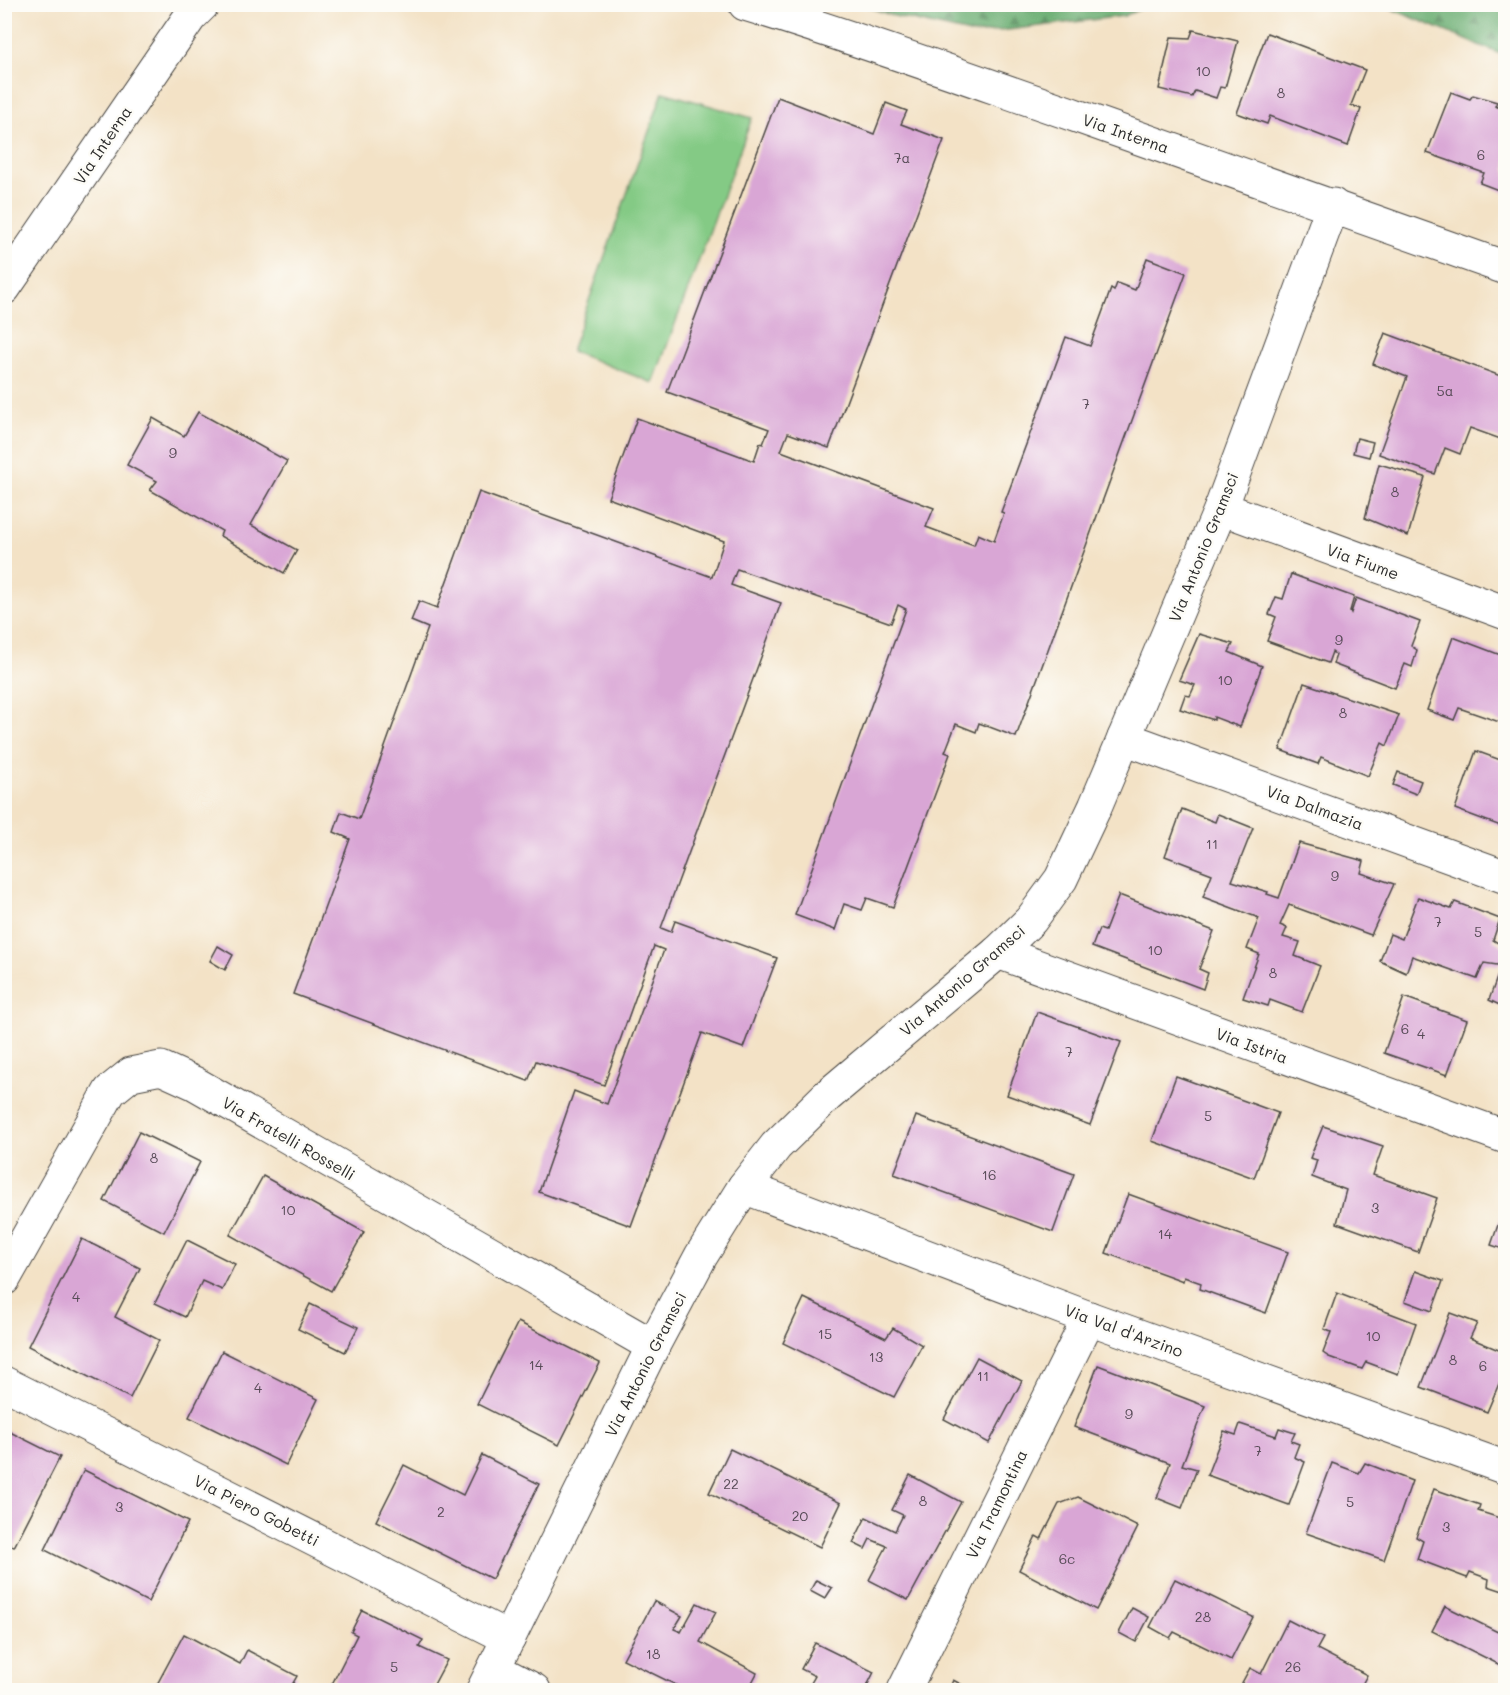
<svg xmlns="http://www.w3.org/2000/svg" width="1510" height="1695" viewBox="0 0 1510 1695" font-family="Mali,sans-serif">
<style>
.forest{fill:url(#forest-firs);stroke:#4b6c4e;stroke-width:1.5}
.park{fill:#84ca85;stroke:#587a58;stroke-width:1.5}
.building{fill:#d9a6d5}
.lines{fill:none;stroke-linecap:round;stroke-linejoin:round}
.minor-casing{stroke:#494642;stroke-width:35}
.minor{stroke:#fff;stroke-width:33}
.labels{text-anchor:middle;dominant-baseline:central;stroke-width:5;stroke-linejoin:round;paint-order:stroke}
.number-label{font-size:14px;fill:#564a56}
.street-label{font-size:16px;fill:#2b2b2b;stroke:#fdfcf7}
</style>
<defs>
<pattern id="forest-firs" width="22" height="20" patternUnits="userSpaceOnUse" patternTransform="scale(1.5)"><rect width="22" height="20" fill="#6bae72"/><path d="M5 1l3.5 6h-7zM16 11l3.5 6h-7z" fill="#588e5e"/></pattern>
</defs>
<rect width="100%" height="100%" fill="#fdfcf7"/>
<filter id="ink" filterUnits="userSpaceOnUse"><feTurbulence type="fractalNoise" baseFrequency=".0167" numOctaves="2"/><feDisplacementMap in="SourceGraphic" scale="12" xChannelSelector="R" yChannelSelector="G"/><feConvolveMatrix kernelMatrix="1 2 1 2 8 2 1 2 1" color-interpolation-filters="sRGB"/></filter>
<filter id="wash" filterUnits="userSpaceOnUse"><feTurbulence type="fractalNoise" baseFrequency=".008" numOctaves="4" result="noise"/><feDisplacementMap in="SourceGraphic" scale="24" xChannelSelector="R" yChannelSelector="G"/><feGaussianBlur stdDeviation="1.35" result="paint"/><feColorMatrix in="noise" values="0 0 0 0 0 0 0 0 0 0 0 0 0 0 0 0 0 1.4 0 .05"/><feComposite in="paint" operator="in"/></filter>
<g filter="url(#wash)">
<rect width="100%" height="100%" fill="#f3e2c6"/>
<g class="forest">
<polygon points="863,5 1150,5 1124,16 974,34 890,15"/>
<polygon points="1382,5 1505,5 1505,56"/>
</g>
<polygon class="park" points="663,92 752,118 653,383 571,351"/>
<g id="blocks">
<g class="building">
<polygon points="1193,30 1238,41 1225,88 1220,87 1216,98 1195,91 1192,97 1159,89 1171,37 1190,38"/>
<polygon points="1267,33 1365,70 1351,105 1361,109 1348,146 1270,116 1267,124 1237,113"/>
<polygon points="1451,92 1470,99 1473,95 1497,102 1495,106 1506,110 1506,193 1480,183 1484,173 1427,153"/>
<polygon points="778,97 874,134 886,103 907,111 901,124 944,140 829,448 788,433 781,451 934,508 926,527 974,545 978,534 994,541 1004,513 1001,512 1066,337 1090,346 1111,289 1114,291 1117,283 1135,290 1147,258 1186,273 1016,737 979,723 976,732 956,724 945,752 950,754 893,907 867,898 862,910 844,904 835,930 795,915 906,609 898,605 891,623 737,569 731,585 781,603 661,928 671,932 675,921 777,958 743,1048 702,1033 631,1226 539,1192 574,1091 607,1104 664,950 654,946 604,1085 536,1061 528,1081 293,994 350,839 334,832 341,812 359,819 428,628 411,621 419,601 437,608 479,492 712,577 724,541 608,498 637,418 754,461 760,443 763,444 769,429 667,392"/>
<polygon points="1385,333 1506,378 1506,441 1470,428 1460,454 1445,448 1435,474 1379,454 1407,377 1373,364"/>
<polygon points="198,412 287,461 251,525 297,550 284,573 220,536 222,531 150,490 157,481 127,465 153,418 184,436"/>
<polygon points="1357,438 1373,442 1369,457 1353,453"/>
<polygon points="1379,464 1425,477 1408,536 1365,518"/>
<polygon points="1291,574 1354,597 1350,611 1351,613 1356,598 1420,622 1411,646 1417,650 1412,667 1405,664 1395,688 1333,664 1336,655 1332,652 1328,663 1267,641 1276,617 1269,614 1276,597 1283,599"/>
<polygon points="1199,634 1233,644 1229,652 1262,666 1240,727 1214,717 1214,720 1180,709 1185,695 1190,696 1195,685 1179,680"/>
<polygon points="1453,637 1506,657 1505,724 1459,708 1454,720 1427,710"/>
<polygon points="1304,683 1399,715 1387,746 1382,743 1368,776 1321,757 1318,764 1280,750"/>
<polygon points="1476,751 1506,762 1506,828 1455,809"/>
<polygon points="1398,772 1421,781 1416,794 1393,785"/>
<polygon points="1182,809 1215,822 1218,814 1253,828 1232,881 1268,892 1267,894 1279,898 1299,843 1364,861 1361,873 1394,884 1371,935 1289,905 1280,925 1287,928 1283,937 1300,942 1295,956 1320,966 1302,1012 1270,1000 1268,1006 1243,998 1259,954 1247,949 1259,918 1203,897 1212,874 1165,856"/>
<polygon points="1119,895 1214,931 1199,969 1208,973 1203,989 1092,947 1099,929 1105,931"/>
<polygon points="1418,897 1451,909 1455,902 1500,919 1493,940 1503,946 1506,952 1504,960 1497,965 1484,963 1477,979 1412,956 1406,973 1380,961 1390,934 1402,939"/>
<polygon points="218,946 233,955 225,970 210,961"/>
<polygon points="1499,972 1506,974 1506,1008 1489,1000"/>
<polygon points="1404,997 1467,1020 1447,1075 1384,1053"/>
<polygon points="1037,1012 1121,1042 1090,1125 1007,1095"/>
<polygon points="1176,1076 1278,1113 1254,1178 1152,1141"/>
<polygon points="916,1116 1074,1174 1053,1232 894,1174"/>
<polygon points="1323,1126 1383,1146 1373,1175 1437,1198 1418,1252 1337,1223 1346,1190 1312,1177 1317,1160 1310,1158"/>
<polygon points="139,1132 200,1162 164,1232 104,1201"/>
<polygon points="263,1176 364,1232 331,1291 230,1235"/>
<polygon points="1128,1194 1288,1252 1266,1313 1200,1289 1201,1283 1184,1277 1183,1281 1106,1253"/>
<polygon points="1505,1205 1506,1205 1506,1250 1491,1245"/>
<polygon points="82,1239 140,1268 115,1317 159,1340 130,1398 28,1346"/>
<polygon points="187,1240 235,1264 222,1290 202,1281 185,1317 155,1303"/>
<polygon points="1415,1271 1443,1281 1432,1311 1405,1301"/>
<polygon points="1337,1293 1416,1323 1398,1374 1366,1362 1362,1369 1329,1357 1323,1353 1331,1332 1324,1329"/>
<polygon points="804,1298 886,1338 893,1328 922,1345 894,1397 783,1343"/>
<polygon points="310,1304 358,1327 345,1352 298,1329"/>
<polygon points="1450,1313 1477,1323 1470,1338 1506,1353 1506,1367 1487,1412 1421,1387"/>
<polygon points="518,1322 600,1363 559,1445 477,1404"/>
<polygon points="222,1351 318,1399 286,1465 189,1417"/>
<polygon points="977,1357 1022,1381 989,1443 944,1419"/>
<polygon points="1098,1365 1205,1406 1182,1465 1197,1469 1182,1508 1157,1498 1170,1463 1074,1427"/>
<polygon points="1240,1424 1276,1436 1279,1428 1295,1433 1291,1441 1299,1444 1294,1457 1305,1462 1289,1505 1207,1475 1224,1431 1236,1435"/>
<polygon points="4,1429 60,1457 14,1547 4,1542"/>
<polygon points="730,1449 841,1503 820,1547 709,1493"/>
<polygon points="482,1455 539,1484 492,1579 376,1521 404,1465 463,1495"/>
<polygon points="1332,1463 1359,1473 1365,1463 1412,1481 1384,1560 1306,1533"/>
<polygon points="84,1470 188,1522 148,1602 45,1550"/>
<polygon points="910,1475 961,1502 908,1600 869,1580 887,1546 870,1539 865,1549 853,1543 866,1517 895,1531 903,1515 892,1510"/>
<polygon points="1434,1489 1480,1505 1478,1511 1506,1520 1506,1592 1488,1586 1489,1579 1470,1572 1467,1578 1417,1559 1423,1541 1416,1537"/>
<polygon points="1078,1497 1138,1527 1096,1610 1019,1570 1036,1536 1041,1539 1059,1504"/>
<polygon points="1175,1579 1253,1617 1231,1660 1174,1632 1170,1638 1150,1627"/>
<polygon points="816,1580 832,1588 825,1599 810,1591"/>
<polygon points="654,1601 682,1616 674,1629 681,1632 697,1603 716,1612 700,1642 757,1673 748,1690 686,1690 623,1659"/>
<polygon points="1445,1606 1506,1636 1506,1668 1432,1631"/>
<polygon points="1132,1608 1149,1617 1136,1642 1119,1633"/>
<polygon points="362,1610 423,1640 419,1647 447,1660 431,1690 329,1690 357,1635 351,1632"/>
<polygon points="1288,1620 1323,1638 1317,1649 1367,1675 1359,1690 1238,1690 1250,1668 1261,1674"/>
<polygon points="184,1634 240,1664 247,1650 297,1676 289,1690 154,1690"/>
<polygon points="815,1643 874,1672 865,1690 807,1690 815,1676 801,1669"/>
<polygon points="953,1680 972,1690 949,1690"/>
</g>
</g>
</g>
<g filter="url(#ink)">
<use href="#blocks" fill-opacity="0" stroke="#494642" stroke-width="1.5"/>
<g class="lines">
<g class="minor-casing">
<g id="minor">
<path d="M745,4C857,38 967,78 1077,116C1220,166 1363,216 1506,268"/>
<polyline points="4,288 190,17 203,4"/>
<polyline points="1221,508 1506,613"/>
<polyline points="1124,738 1506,877"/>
<polyline points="998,952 1506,1137"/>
<polyline points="744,1187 1089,1318 1506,1468"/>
<polyline points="4,1279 110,1091 131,1074 161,1068 194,1083 653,1346"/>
<polyline points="4,1383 509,1638"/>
<polyline points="494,1669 534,1690"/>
<polyline points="483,1690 653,1346 701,1256 744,1187 776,1146 827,1096 998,952 1031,920 1061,879 1095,807 1221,508 1333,205"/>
<polyline points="904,1690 1089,1318"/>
</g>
</g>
<use href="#minor" class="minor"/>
</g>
</g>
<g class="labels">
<g class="number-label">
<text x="1203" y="70">10</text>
<text x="1281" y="92">8</text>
<text x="1481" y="154">6</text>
<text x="902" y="157">7a</text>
<text x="1445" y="390">5a</text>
<text x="1086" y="403">7</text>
<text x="173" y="452">9</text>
<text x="1395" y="491">8</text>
<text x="1339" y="639">9</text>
<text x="1225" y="679">10</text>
<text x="1343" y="712">8</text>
<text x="1212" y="843">11</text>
<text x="1335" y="875">9</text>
<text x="1438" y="921">7</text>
<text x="1478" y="931">5</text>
<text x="1155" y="949">10</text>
<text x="1273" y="972">8</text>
<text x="1405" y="1028">6</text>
<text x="1421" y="1033">4</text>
<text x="1069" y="1051">7</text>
<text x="1208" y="1115">5</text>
<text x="154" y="1157">8</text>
<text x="989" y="1174">16</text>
<text x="1375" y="1207">3</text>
<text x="288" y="1209">10</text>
<text x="1165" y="1233">14</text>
<text x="76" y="1296">4</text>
<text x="825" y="1333">15</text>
<text x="1373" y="1335">10</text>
<text x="876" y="1356">13</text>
<text x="1453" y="1359">8</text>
<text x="536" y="1364">14</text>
<text x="1483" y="1365">6</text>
<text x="983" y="1375">11</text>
<text x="258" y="1387">4</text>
<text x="1129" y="1413">9</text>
<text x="1258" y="1450">7</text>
<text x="731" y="1483">22</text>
<text x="923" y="1500">8</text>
<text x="1350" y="1501">5</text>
<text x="119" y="1506">3</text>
<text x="441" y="1511">2</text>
<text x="800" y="1515">20</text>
<text x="1446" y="1526">3</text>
<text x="1067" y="1558">6c</text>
<text x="1203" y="1616">28</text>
<text x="653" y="1653">18</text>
<text x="394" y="1666">5</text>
<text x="1293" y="1666">26</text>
</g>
<g class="street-label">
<text transform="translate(1126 133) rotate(19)">Via Interna</text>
<text transform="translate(102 145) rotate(-56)">Via Interna</text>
<text transform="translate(1203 547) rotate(-68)">Via Antonio Gramsci</text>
<text transform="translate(1363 561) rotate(20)">Via Fiume</text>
<text transform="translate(1315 807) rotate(20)">Via Dalmazia</text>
<text transform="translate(962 980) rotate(-41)">Via Antonio Gramsci</text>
<text transform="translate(1252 1045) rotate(20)">Via Istria</text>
<text transform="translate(289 1138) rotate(30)">Via Fratelli Rosselli</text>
<text transform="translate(1124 1330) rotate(20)">Via Val d'Arzino</text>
<text transform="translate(645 1364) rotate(-63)">Via Antonio Gramsci</text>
<text transform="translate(996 1504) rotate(-64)">Via Tramontina</text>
<text transform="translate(257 1510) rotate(27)">Via Piero Gobetti</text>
</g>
</g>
<rect width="1510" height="1695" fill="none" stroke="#fdfcf7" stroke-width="24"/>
</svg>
